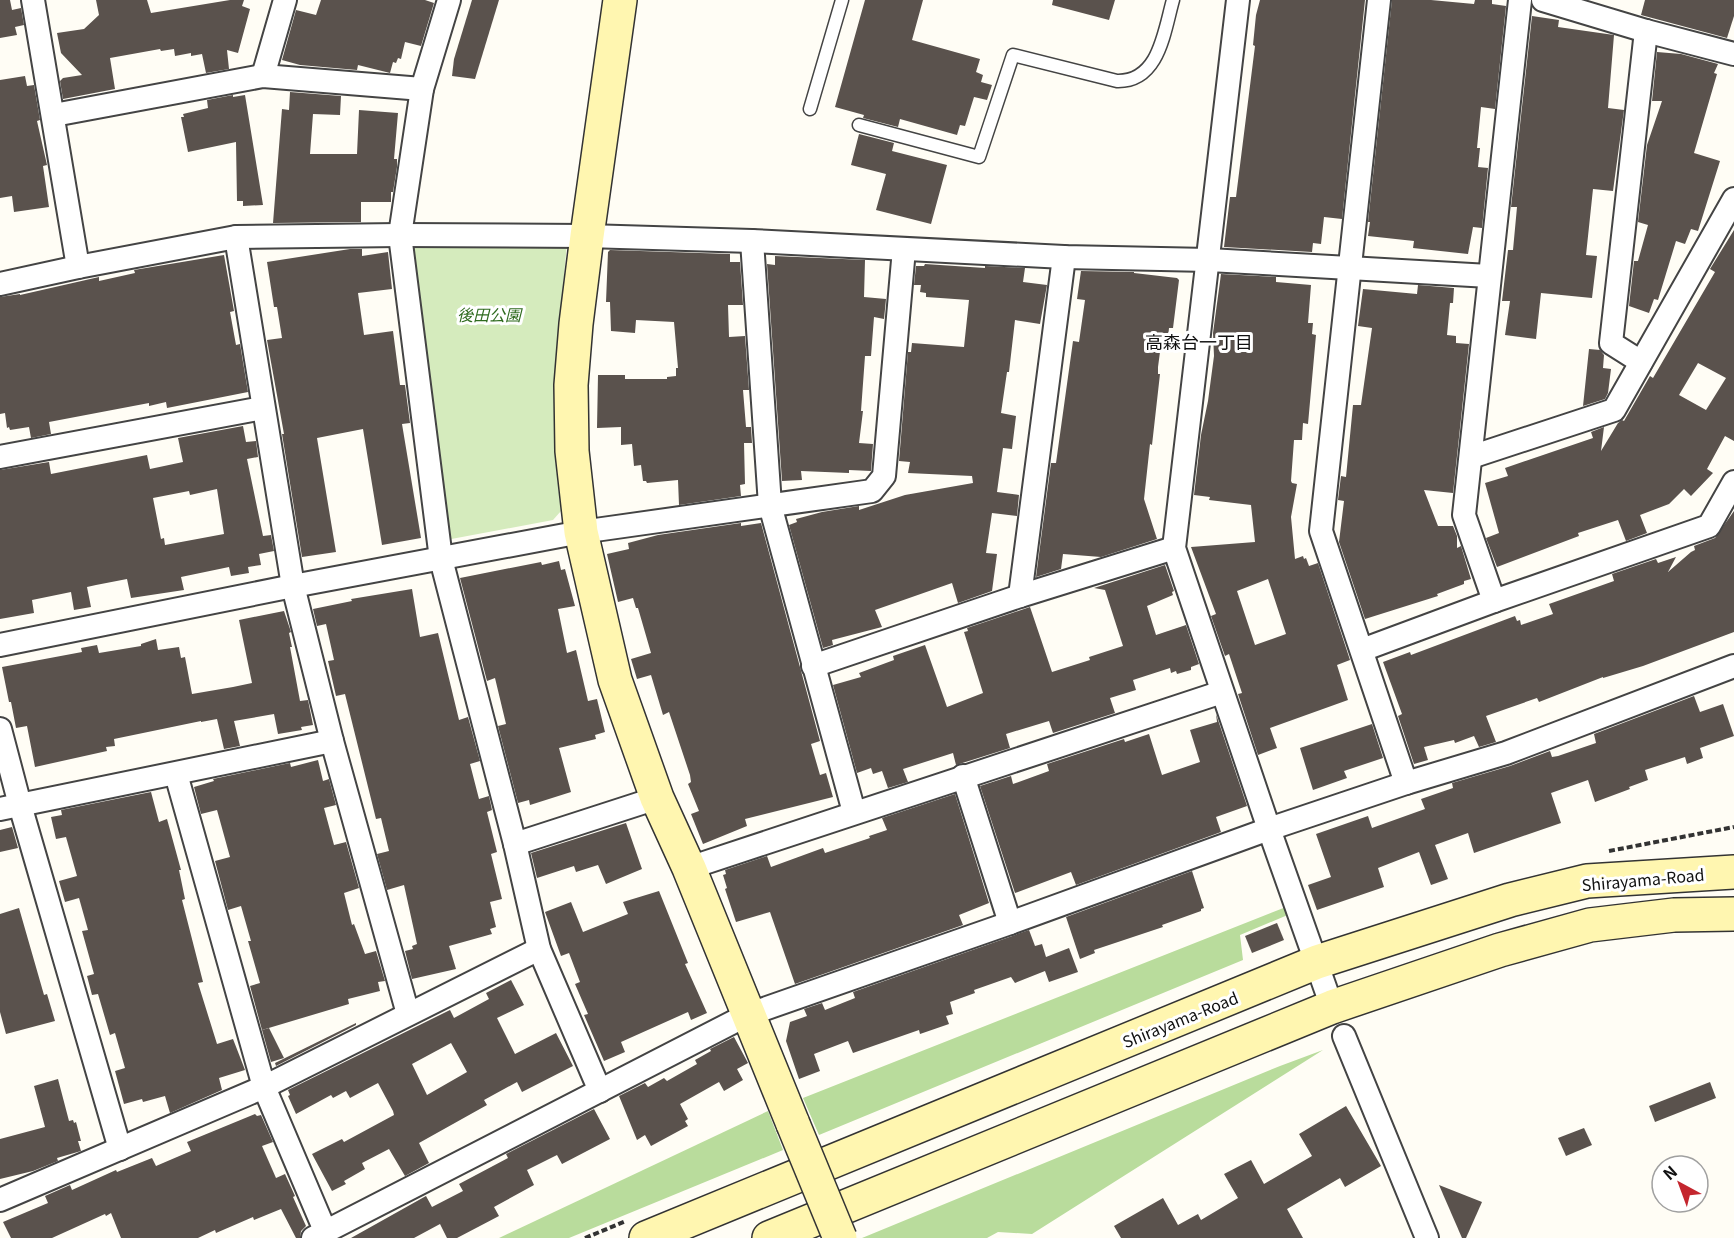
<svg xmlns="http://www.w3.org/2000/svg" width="1734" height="1238" viewBox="0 0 1734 1238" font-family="Georgia,'Noto Sans JP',serif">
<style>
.green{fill:#d5ebbd}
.forest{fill:#b9dc9c}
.building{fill:#5a524d;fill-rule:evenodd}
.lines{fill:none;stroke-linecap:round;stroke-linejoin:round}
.lane-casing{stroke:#444;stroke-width:15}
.street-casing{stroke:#444;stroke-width:26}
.secondary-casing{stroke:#333;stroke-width:36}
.path{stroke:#333;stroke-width:4;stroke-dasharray:6 3;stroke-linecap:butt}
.lane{stroke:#fff;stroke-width:12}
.street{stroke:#fff;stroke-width:22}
.secondary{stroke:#fff6b0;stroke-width:33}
.secondary-bridge-casing{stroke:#333;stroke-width:36;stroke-linecap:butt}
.secondary-bridge{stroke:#fff6b0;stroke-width:33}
.labels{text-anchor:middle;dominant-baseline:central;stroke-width:6;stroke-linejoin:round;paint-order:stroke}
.park-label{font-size:16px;font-style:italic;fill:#2f6b1f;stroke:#fff}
.street-label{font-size:16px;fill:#111;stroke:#fff}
.neighbourhood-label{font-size:18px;fill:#111;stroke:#fff}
</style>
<rect width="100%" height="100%" fill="#fffdf5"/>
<polygon class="green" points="567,243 555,375 555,457 561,511 553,520 446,540 411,252 416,245"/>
<g class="forest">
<polygon points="1286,907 1290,914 1240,935 1243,960 819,1135 803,1098"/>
<polygon points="1323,1050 1032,1234 998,1232 987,1238 862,1238 1280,1066"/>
<polygon points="768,1111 783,1150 569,1238 499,1238"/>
</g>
<g class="building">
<polygon points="0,0 10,0 12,10 21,8 24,25 15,27 17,35 0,38"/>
<polygon points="96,0 147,0 151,13 230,0 244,0 242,6 250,9 238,53 227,50 229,69 206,73 202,54 191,56 191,53 175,56 174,49 161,51 160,49 110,58 115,89 63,99 60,81 63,78 82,75 61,53 57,33 84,29 99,15"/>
<polygon points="321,0 425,0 434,3 421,46 405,42 401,59 398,58 396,63 393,62 390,73 358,65 357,70 300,65 282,60 296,10 316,15"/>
<polygon points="472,0 499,0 475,79 452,76 454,59"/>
<polygon points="865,0 923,0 912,40 980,59 976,72 983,75 981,82 992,85 987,100 974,97 965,126 960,125 957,135 900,119 898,127 863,118 864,115 835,107"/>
<polygon points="1053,0 1115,0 1109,20 1052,5"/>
<polygon points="1260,0 1365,0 1342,219 1324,217 1321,244 1313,243 1312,252 1224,247 1230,197 1236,197 1255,46 1253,45 1256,15"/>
<polygon points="1392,0 1431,0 1474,4 1475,0 1492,0 1492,4 1506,6 1495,109 1481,107 1477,148 1480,148 1478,167 1488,168 1482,228 1473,227 1468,254 1413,248 1414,241 1368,236 1370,222 1368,222"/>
<polygon points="1645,0 1734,0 1734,16 1727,38 1641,15"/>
<polygon points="1532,16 1559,20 1558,27 1614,35 1608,108 1624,110 1613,191 1593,189 1586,255 1597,256 1592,298 1541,293 1536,339 1505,335 1510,301 1502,301 1508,250 1513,250 1517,207 1511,207"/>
<polygon points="1657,52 1681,54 1718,64 1714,73 1717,74 1694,153 1720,161 1698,231 1691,229 1685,244 1676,241 1658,300 1654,299 1649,313 1629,306 1634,261 1638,261 1648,225 1638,222 1647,145 1662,101 1652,101"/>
<polygon points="25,76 27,86 34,85 40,120 37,121 47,165 43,166 49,207 14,212 12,196 0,198 0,80"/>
<polygon points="290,92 341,96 340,115 313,114 310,154 357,154 359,110 398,113 394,159 397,159 397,167 393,192 391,192 391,202 361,202 361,222 273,223 282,109 289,110"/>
<polygon points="233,95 233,97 245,95 263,205 243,206 243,201 237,201 236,142 188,152 181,117 184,117 183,114 208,108 207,100"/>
<polygon points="859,134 894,143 892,151 947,165 931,224 876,210 886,174 851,165"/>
<path d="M1734,230V441L1725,436L1707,469L1713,473L1691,496L1684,489L1669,504L1640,515L1647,533L1626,541L1618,520L1578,533L1579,536L1497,567L1486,538L1499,533L1485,483L1508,476L1505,468L1593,438L1591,432L1604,427L1601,451L1618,423L1622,420L1624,421L1650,376L1653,378L1715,272L1710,269ZM1698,363L1726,378L1706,410L1679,395Z"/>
<polygon points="350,249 362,249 362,256 388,252 392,289 358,293 364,335 393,331 400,385 405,385 410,423 402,424 421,538 382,545 363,429 317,438 336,552 302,557 282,434 284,434 267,340 282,338 277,307 274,307 267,262"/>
<polygon points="610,250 730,254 730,262 740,262 743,305 728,305 729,337 745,336 749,390 743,390 746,427 751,427 752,443 744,443 745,484 740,485 741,496 679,505 678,480 647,483 646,481 643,481 641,465 634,466 632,444 621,445 621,427 597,428 598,375 625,375 625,379 667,379 667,377 676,376 676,368 678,368 674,322 636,320 635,333 611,331 610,302 606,302 608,252"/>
<polygon points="224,255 234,311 230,312 236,345 240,344 248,392 167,408 166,402 149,406 149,403 49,422 51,434 31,438 29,427 10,430 9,427 7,428 5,413 0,414 0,297 20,294 20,295 99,277 99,281 135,273 134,270"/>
<polygon points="775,256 865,260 864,297 886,299 884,319 874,317 871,356 865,356 861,411 863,411 859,443 873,444 871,471 849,470 849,473 801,471 802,480 782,481 767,264 775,265"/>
<polygon points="925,264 985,268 985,266 1025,268 1023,282 1047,285 1040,324 1015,320 1009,372 1007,372 1001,413 1016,416 1012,449 1003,448 997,492 1019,495 1017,516 992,513 986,553 997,554 992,591 958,603 952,583 875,610 882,627 832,640 833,645 823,648 789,525 797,522 796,519 822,512 859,506 859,510 905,495 973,483 972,476 908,473 910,462 899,461 908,352 911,352 912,343 964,347 969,300 926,297 926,293 920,292 921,285 914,285 916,266 924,266"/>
<polygon points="1081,271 1134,272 1134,273 1177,278 1179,280 1173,328 1169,328 1168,338 1162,337 1158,367 1158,374 1160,374 1152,445 1150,444 1144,499 1157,539 1101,557 1063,554 1061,569 1036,577 1051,463 1056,463 1073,341 1079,342 1085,300 1077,299"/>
<path d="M1221,274L1276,277V282L1311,285L1308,323H1313L1312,334L1316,335L1308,424L1303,423L1302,440H1294L1291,481L1292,483L1297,484L1291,517L1295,559L1303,556L1304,559L1306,558L1309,566L1318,563L1350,660L1337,665L1348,700L1270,728L1277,748L1258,755L1238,694L1242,693L1229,654L1225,656L1211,616L1216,614L1191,547L1255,542L1251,505L1209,500L1210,497L1194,495L1201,435L1208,401L1214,356L1213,333ZM1268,579L1286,634L1255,645L1237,591Z"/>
<polygon points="1418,285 1454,288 1453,303 1450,303 1447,335 1456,336 1456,343 1469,344 1453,493 1424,490 1438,526 1453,526 1457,536 1457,548 1461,546 1471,579 1464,581 1464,584 1437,594 1438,596 1365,619 1339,542 1344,501 1338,500 1341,476 1346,477 1353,405 1361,405 1372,328 1358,326 1363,289 1417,294"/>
<polygon points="1589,349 1600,350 1604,355 1603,368 1611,369 1608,393 1605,399 1583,406"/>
<path d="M243,426L246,442L256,441L258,457L247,459L263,536L271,535L274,551L259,554L261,565L248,567L249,573L231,576L229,567L181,577L184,590L131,598L127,579L96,585L87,587L91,607L74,610L71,592L32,600L34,613L0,619V470L49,462L51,474L147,455L150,469L183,462L178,438ZM217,489L224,534L165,545L164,538L161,539L153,498L189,491L190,495Z"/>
<polygon points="1734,511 1734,632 1643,666 1603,678 1603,677 1539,702 1537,698 1486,716 1496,742 1479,747 1474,736 1455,743 1454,740 1424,747 1428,760 1414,764 1398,716 1402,714 1383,662 1410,652 1411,655 1515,616 1517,621 1520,620 1521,625 1553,614 1549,604 1614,581 1612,574 1656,559 1658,563 1676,557 1668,572 1691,552 1695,550 1694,546 1715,538"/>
<polygon points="741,523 741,526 761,523 820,741 811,744 820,775 826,773 833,797 745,819 747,826 703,844 691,814 699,811 688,784 691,782 690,775 669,712 663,715 651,675 637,679 631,659 651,653 638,608 636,608 633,598 618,602 607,554 629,549 628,543 658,535"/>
<polygon points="559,561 561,570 565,569 575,606 558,609 567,653 576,650 588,701 597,699 605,732 595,735 596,739 559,748 571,792 530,805 529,800 518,803 498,726 506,724 495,678 487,681 460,578 541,562 542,565"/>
<polygon points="1165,565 1174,591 1172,592 1173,595 1147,606 1156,635 1186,625 1199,664 1191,667 1191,670 1177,674 1176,671 1171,673 1170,668 1133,680 1136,690 1110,698 1115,713 1053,733 1049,721 1006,734 1010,748 956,765 953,753 903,769 908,782 888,788 882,771 873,774 871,768 857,773 833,685 861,677 859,673 894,660 893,656 925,645 947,707 983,693 964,632 968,631 967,628 1030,607 1052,672 1090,660 1089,657 1123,646 1105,590 1094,588"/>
<polygon points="412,589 420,637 438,633 459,720 468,717 480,761 470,764 479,799 489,796 492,810 487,812 497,852 491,854 502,899 490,902 496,927 490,929 492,934 449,946 456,969 412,979 405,951 413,949 412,946 417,944 404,885 387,890 377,854 389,851 381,818 376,819 345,694 336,696 328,661 334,660 326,624 317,626 313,609 352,601 351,599"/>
<polygon points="284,611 291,632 289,633 292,647 290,647 300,701 308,700 313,725 301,727 302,730 278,734 274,714 234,721 240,746 224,749 217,719 201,722 201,721 114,739 115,746 106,747 107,751 35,767 27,726 16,728 11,702 9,702 2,667 82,652 81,648 97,645 99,653 141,646 141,644 156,639 158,650 179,647 181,658 185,657 192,694 233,687 252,683 239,620"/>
<polygon points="1694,696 1700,712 1723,704 1734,736 1700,748 1703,758 1687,764 1685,757 1645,770 1648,780 1629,787 1630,789 1595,802 1588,780 1551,793 1561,823 1474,853 1468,833 1435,845 1448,879 1431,885 1419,852 1378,868 1384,887 1317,910 1308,885 1331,877 1316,834 1368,816 1372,828 1425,809 1421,799 1453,788 1452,783 1510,766 1550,751 1552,757 1558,756 1596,743 1594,734"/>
<polygon points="1216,714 1247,806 1216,817 1221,832 1076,885 1071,872 1015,893 980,786 1011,776 1013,784 1049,771 1047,764 1124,739 1125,742 1149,734 1162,775 1200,762 1190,730 1217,722"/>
<polygon points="1372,724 1383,758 1344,771 1347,778 1313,790 1300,748"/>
<polygon points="318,760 323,781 329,779 336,805 324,808 334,845 346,842 359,888 344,893 352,925 354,924 365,954 376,951 385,981 378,982 380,991 348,999 349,1004 262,1030 250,986 260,983 248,941 251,941 241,906 228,910 215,861 230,857 217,810 201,814 194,787 214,781 213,779 290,763 291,767"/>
<polygon points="151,792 159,822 167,819 181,870 179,870 185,899 182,900 203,982 198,983 217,1044 233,1039 245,1070 219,1078 222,1090 170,1113 165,1096 143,1102 142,1099 124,1104 115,1071 125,1068 115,1033 110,1035 98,994 92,995 87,976 94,974 82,931 88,930 79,898 65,902 59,881 77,876 66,837 56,839 51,817 62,815 61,810"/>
<polygon points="955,794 989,903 959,915 963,925 795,984 770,912 736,922 725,889 727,888 723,875 726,874 725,870 767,856 771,867 823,848 825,853 870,838 869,836 887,830 882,818"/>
<polygon points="626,823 642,869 606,884 598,865 576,872 574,866 537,878 531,853"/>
<polygon points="12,827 18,848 0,852 0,830"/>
<polygon points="1192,871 1204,908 1201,909 1201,911 1162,925 1163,927 1094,950 1095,953 1080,959 1066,917"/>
<polygon points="659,891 688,963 685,964 707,1013 691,1020 688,1012 621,1042 625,1052 604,1061 584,1015 588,1014 575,984 580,982 569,953 561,956 545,912 571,902 583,932 628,914 623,902"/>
<polygon points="19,908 44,995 47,994 55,1021 6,1034 0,1012 0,914"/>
<polygon points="1277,923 1284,940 1252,953 1245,936"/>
<polygon points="1029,930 1035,946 1042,944 1046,957 1069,948 1078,972 1049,982 1045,971 1015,983 1011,977 974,990 975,993 950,1002 953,1014 946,1016 949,1024 920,1034 919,1030 853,1053 848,1041 814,1054 820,1071 799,1079 786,1041 790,1022 807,1016 804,1009 822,1003 825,1010 855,998 853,992"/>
<path d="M511,980L524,1005L497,1018L515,1054L556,1033L573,1066L522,1092L517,1082L484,1100L487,1105L419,1143L429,1163L405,1176L389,1149L362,1163L365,1169L344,1181L346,1184L332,1191L312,1154L342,1139L344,1142L394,1115L393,1111L378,1083L350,1098L346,1091L333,1098L331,1095L296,1114L288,1096L290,1095L288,1090L450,1010L454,1018L489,999L486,993ZM451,1043L467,1072L427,1095L412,1064Z"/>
<polygon points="356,1023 356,1025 276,1066 275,1063"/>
<polygon points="269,1028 284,1058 271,1062 262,1030"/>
<polygon points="734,1037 748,1063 737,1069 743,1080 724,1091 719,1082 680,1104 688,1119 685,1121 688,1126 651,1146 645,1135 637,1140 619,1096 645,1083 648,1087 664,1078 667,1081 697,1064 695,1060 711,1051 710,1049"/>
<polygon points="58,1079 69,1121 73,1120 74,1123 76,1122 81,1141 78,1141 81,1151 57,1158 58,1161 33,1171 0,1179 0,1139 45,1127 34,1086"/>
<polygon points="1710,1082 1716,1098 1655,1122 1649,1106"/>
<polygon points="1346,1106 1381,1166 1345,1187 1340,1178 1287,1209 1303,1238 1121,1238 1114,1226 1163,1198 1178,1225 1198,1214 1201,1220 1238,1198 1224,1174 1251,1160 1264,1184 1312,1156 1299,1134"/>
<polygon points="594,1109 610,1139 562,1164 557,1155 527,1170 534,1185 494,1207 499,1216 457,1238 447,1238 440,1224 414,1238 351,1238 426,1196 432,1207 463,1191 459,1184 508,1158 506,1154"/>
<polygon points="255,1114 257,1116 261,1115 273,1142 262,1146 276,1178 285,1174 295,1196 293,1197 306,1226 301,1231 300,1238 296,1238 281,1209 254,1220 253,1217 216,1233 215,1230 198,1238 121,1238 111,1213 106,1216 105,1214 52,1238 11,1238 3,1222 48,1203 45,1196 70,1185 72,1190 116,1170 117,1172 152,1158 156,1166 191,1151 187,1142"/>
<polygon points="1584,1128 1592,1145 1566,1156 1558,1138"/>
<polygon points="1439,1185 1482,1202 1466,1238 1462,1238"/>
</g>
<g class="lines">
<g class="lane-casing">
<g id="lane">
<polyline points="810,109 842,0"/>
<path d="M859,125L979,157L1013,55L1117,81C1159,82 1164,32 1173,0"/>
</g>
</g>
<g class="street-casing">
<g id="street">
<polyline points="33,0 78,267"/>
<polyline points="449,0 422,89 400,235 441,559 515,844 539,949 600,1091"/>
<polyline points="1238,0 1174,548 1269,829 1332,1007"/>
<polyline points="1379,0 1321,531 1406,783"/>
<polyline points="1543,0 1646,31 1734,54"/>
<polyline points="263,76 285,0"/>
<polyline points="54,115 263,76 422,89"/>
<polyline points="236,237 293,586 332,741 408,1014"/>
<polyline points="752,241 770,505 854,812"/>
<polyline points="0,284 78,267 236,237 400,235 587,236 752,241 1064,257 1209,260 1489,276"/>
<polyline points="1641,362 1611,343 1646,31"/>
<polyline points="0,457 263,408"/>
<polyline points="1471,457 1614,410 1734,199"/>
<polyline points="1020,596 1064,257"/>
<polyline points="1494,601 1464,515 1520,0"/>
<polyline points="0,645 293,586 581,532 872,491 884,476 904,249"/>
<polyline points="1362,650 1494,601 1709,526 1734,482"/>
<polyline points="813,666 1020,596 1174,548"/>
<polyline points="0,729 20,805 120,1149"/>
<polyline points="176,774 264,1087 326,1233"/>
<polyline points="963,776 1010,923"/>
<polyline points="0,809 332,741"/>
<polyline points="515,844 657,798"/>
<polyline points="689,868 1222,692"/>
<polyline points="1344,1036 1427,1238"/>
<polyline points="0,1200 264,1087 539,949"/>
<polyline points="313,1238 747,1015 1010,923 1269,829 1406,783 1506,753 1734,666"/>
</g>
</g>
<g class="secondary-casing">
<g id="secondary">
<polyline points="620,0 587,236 576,324 571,385 572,451 581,532 615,680 657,798 689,868 793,1124"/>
<polyline points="646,1238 1317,962 1510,900 1587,881 1734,872"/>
<polyline points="769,1238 1332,1007 1500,950 1590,925 1674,915 1734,914"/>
</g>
</g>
<g class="path">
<polyline points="1609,851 1734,827"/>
<polyline points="585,1238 626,1221"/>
</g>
<use href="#lane" class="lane"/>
<use href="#street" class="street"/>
<use href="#secondary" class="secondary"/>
<g class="secondary-bridge-casing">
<polyline id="secondary-bridge" points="793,1124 840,1238"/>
</g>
<use href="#secondary-bridge" class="secondary-bridge"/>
</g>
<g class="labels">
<g class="park-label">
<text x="489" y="314">後田公園</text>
</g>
<g class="street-label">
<text transform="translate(1643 879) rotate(-5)">Shirayama-Road</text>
<text transform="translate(1180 1019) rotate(-22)">Shirayama-Road</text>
</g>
<g class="neighbourhood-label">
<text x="1199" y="341">高森台一丁目</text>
</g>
</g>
<g transform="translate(1680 1184) rotate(319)"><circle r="28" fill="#ffffff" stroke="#a0a0a0" stroke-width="1.5"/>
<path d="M0-4.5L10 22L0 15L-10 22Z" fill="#c4262e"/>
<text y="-9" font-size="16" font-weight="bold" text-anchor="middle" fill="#111111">N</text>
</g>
</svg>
